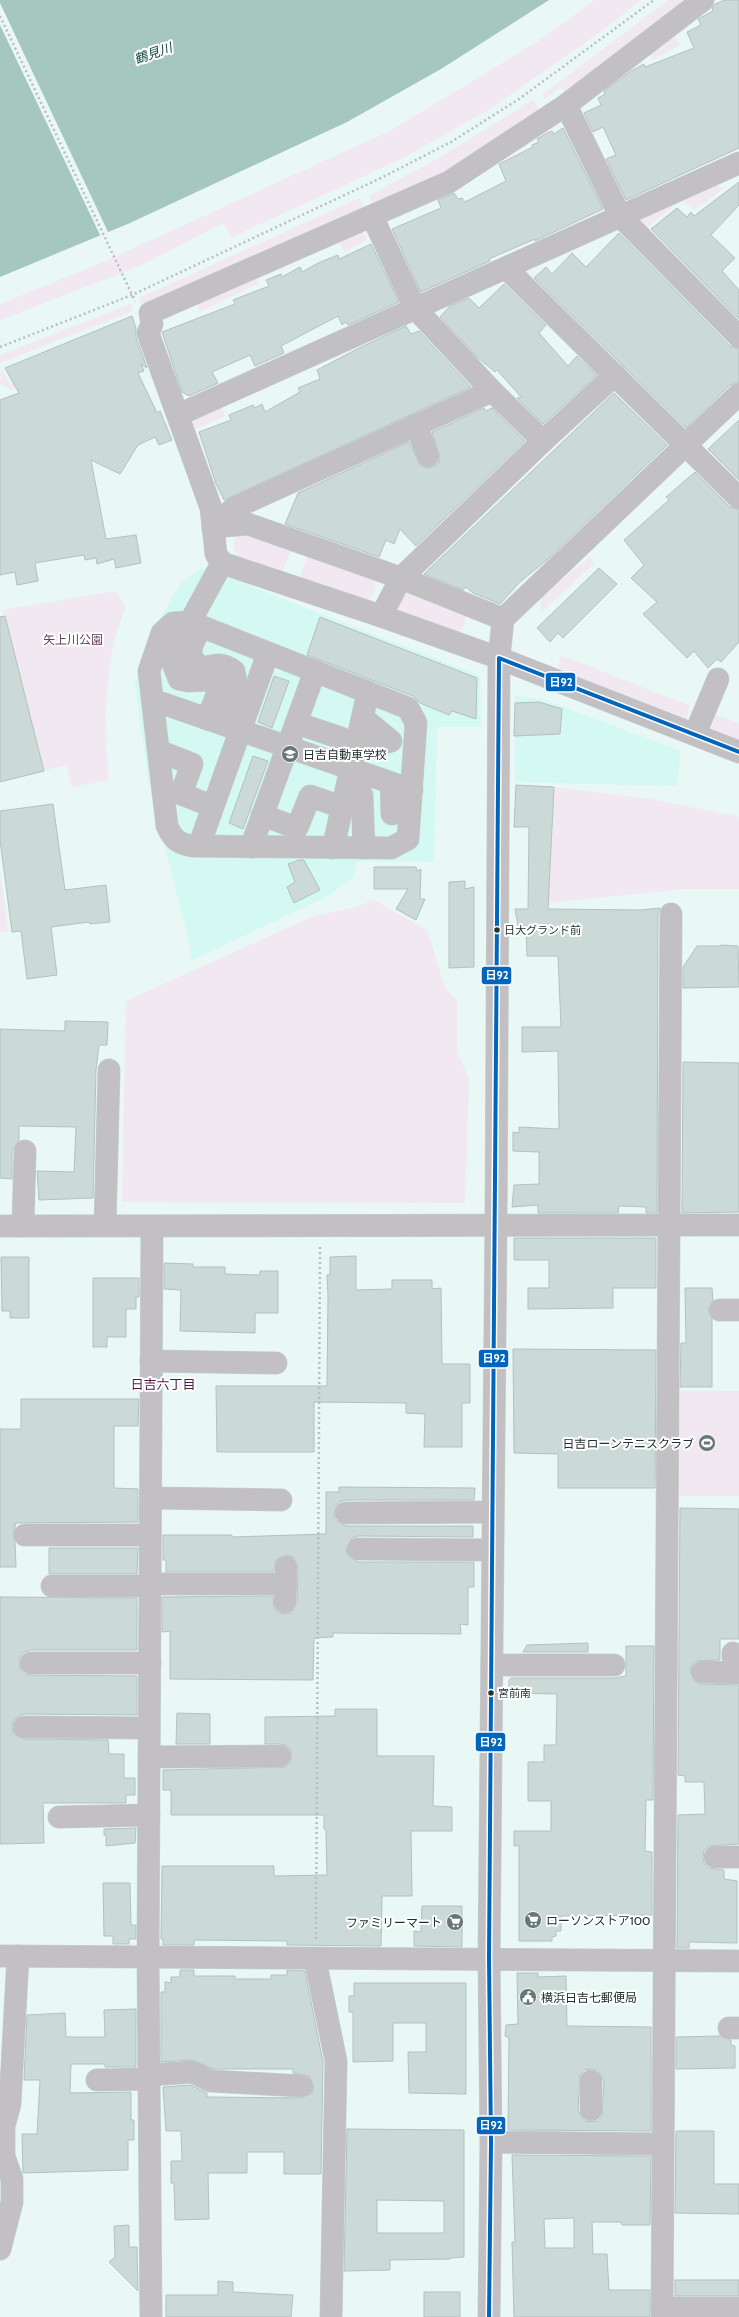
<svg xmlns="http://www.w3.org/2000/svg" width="739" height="2317" viewBox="0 0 739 2317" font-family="Cabin,'Noto Sans JP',sans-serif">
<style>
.built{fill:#d4f8f2}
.green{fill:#f2e8f1}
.water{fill:#a6c6c0}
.pier{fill:#e9f7f5}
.building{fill:#cbd9d7;stroke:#b3c1bf;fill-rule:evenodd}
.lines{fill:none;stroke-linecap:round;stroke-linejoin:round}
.minor-casing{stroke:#c6d3d1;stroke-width:23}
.path{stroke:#bbbdbf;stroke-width:2.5;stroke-dasharray:2 3;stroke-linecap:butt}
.minor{stroke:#c2c0c2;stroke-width:22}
.bus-1-casing{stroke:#fff;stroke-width:7}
.bus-1{stroke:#0065bd;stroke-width:4}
.bus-dot{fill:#20322f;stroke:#fff;stroke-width:1.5}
.labels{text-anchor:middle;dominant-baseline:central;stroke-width:4;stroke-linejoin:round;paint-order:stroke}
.bus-label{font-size:11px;fill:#20322f;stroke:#fff;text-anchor:start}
.park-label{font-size:12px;fill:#693e5b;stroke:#fff}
.poi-label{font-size:12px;fill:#20322f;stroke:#fff;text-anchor:start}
.water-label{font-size:13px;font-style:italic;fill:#0e4842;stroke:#fff}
.neighbourhood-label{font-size:13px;fill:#521841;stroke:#fff}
.line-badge{stroke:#fff;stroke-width:1.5}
.badge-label{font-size:11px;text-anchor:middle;font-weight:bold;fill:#fff}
</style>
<rect width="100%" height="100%" fill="#e9f7f5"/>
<g class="built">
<polygon points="202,567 480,676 481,727 437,727 434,862 357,861 353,878 328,896 192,960 187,933 148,780 135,684 154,629 181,583"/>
<polygon points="515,696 542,699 681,751 677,786 515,782"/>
</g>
<g class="green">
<polygon points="595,0 641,0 603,30 490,109 403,158 232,237 223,223 140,266 0,320 0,304 101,263 390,131 537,42"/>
<polygon points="668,0 690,0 567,94 561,87 544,99 542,95"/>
<polygon points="674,34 680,45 652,60 649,53"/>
<polygon points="533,100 541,112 447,175 374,207 369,196 437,159"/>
<polygon points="717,185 723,189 694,210 683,201"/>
<polygon points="360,198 367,211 143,310 139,298"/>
<polygon points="670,205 673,207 644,230 639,219"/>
<polygon points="362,230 367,240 345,252 337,240"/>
<polygon points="255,276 259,283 199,312 197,300"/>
<polygon points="131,304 133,311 0,363 0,355"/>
<polygon points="1,367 10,384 15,383 17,388 12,390 0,384"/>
<polygon points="221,406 225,416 194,430 193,420 199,413"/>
<polygon points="246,530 292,548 282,572 240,557 234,551 234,541 237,534"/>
<polygon points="309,553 372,577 376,586 373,595 366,601 357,602 300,577"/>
<polygon points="590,557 594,564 541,612 541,596"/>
<path d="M116,591L125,607C121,621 115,636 112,651C105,694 104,737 109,780L72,787L66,765L44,771L3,610Z"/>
<polygon points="416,592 467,613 464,625 458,635 400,613 398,602 403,594"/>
<polygon points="561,655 690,706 685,724 558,667"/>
<polygon points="716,715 739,723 739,742 709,732"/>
<polygon points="554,787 657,800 739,817 739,889 682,889 548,903"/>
<polygon points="0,871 8,931 0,932"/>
<polygon points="374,900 427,930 446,990 457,999 457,1051 469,1079 465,1203 122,1202 126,1001 314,916 356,907"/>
<rect x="674" y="1391" width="65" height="105"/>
</g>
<polygon class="water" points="0,0 549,0 441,69 347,122 130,223 0,277"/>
<polygon class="pier" points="0,3 109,234 101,237 0,25"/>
<g class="building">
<polygon points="725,0 739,0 739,148 626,200 606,159 616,155 603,127 593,132 584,113 601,105 598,98 605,94 604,91 631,71 644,64 645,67 694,48 687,32 701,25 698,19 713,11 712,8 715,4"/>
<polygon points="563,128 603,209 535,241 535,239 489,259 490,261 421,292 392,229 441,208 438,200 454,193 458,199 462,198 465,202 506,181 499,164 533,147 532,145 539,142 537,139 547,133 552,131 554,134"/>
<polygon points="739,182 739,205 711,235 735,258 722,271 739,290 739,319 651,229 677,208 687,217 691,212 694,216"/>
<polygon points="619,233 730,346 739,349 739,382 730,385 686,428 534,278 546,267 552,274 572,253 586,267"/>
<polygon points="371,244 399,302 348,325 346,322 342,325 338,316 281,346 284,353 255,366 250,355 212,372 218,383 189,396 182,392 162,332 235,304 233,300 269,286 266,280 281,274 282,277 300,267 302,272 320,262 338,255 339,259"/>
<polygon points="504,284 546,325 539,333 568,366 577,356 597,375 543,424 517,398 521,397 497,370 495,372 476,356 440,317 450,306 469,298 479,308"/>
<polygon points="132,316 136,328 136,337 147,368 141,364 144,371 138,373 157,413 160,411 172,440 159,445 155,437 138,445 120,474 91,460 106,539 136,535 141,563 116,568 114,559 97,564 96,558 85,560 84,555 35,563 38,581 17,585 15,572 0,575 0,400 19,393 5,368"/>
<polygon points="406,326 411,334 419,331 471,387 224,500 216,484 199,432 231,420 229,415 253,405 255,408 262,404 265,412 300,392 298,388 320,379 317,370 359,348"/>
<polygon points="614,393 667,445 548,559 520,582 500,604 473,593 466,587 463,590 424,574"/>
<polygon points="484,408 486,411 492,408 525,441 416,546 400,529 394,544 386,540 379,557 285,524 298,493 409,442 420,465 426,468 433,467 438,464 440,458 432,432"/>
<polygon points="739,420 739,480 708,449"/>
<polygon points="695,472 730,507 739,510 739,642 721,662 717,659 708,668 694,651 687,658 643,614 657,602 631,578 644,565 624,540 669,500 666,497"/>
<polygon points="599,568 617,584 563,638 558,633 550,642 537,628"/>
<polygon points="5,616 44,771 0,782 0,617"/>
<polygon points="320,617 477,678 476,719 452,711 449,715 420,703 413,696 307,655"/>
<polygon points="274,676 289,681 272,728 258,722"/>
<polygon points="539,702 562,709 560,734 514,736 515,703"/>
<polygon points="253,756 268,761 243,829 229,823"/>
<polygon points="516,785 554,787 548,909 641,910 660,908 658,914 657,1213 646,1213 646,1207 619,1206 618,1213 538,1213 538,1205 512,1207 514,1185 539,1184 539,1152 513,1151 513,1132 519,1133 519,1127 559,1129 558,1051 522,1052 522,1027 561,1027 558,956 527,956 526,926 518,926 515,909 528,909 529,827 514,827"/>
<polygon points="53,804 65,890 106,885 110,922 90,924 89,922 51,927 57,975 27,979 21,931 12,932 0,840 0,811"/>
<polygon points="299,860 304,860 320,890 294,903 287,887 295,882 288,864"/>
<polygon points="374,867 416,867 417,871 421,869 420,899 425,899 416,920 396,909 408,889 374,889"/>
<polygon points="465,881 465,889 474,887 474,967 449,968 449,882"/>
<polygon points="721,945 738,946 739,987 683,988 683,967 697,946 721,946"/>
<polygon points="65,1021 108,1022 107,1045 99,1045 96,1070 93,1198 39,1200 37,1171 74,1172 76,1127 19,1126 19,1140 12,1151 12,1179 0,1178 0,1029 65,1031"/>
<polygon points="683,1062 739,1063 739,1212 682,1213"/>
<polygon points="514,1238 656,1238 656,1288 613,1288 613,1308 528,1309 528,1288 549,1288 549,1260 514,1260"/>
<polygon points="356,1256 356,1290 392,1289 392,1280 432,1280 432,1289 441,1288 442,1364 470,1364 470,1403 462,1403 462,1447 424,1447 425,1414 406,1413 406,1403 314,1402 314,1452 217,1452 216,1386 327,1386 328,1295 327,1275 330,1275 330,1257"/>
<polygon points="1,1257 29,1257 29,1318 10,1318 10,1311 2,1311"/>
<polygon points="164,1263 193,1264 193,1267 225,1267 225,1274 260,1275 260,1271 278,1271 278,1313 255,1313 255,1333 180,1331 181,1290 164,1289"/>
<polygon points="93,1278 139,1278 139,1297 136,1297 136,1309 126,1309 126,1337 107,1337 107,1347 93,1347"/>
<polygon points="685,1288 712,1288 713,1300 708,1310 712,1319 712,1387 680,1387 681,1343 686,1343"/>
<polygon points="513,1349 656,1350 655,1488 558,1488 558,1454 514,1453"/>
<polygon points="21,1399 139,1399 138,1426 114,1426 114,1488 138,1489 138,1522 16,1523 13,1535 15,1542 16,1567 0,1567 0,1429 21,1429"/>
<polygon points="339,1487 475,1488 474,1500 346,1500 339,1502 334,1513 335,1520 346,1526 473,1526 473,1537 358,1536 352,1538 346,1549 347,1555 358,1562 474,1562 474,1587 469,1587 468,1589 468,1625 460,1624 461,1634 333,1633 333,1637 314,1638 313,1680 170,1679 170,1631 162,1632 162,1597 273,1596 274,1608 279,1613 285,1614 291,1613 297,1603 298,1567 293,1557 286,1555 276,1560 273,1572 166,1572 166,1560 163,1560 163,1535 232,1535 232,1537 326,1534 326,1492 339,1492"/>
<polygon points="680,1508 739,1509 739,1639 720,1639 720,1660 696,1661 692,1665 690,1672 695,1682 701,1684 739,1685 739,1844 709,1846 704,1850 703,1857 704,1863 708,1868 724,1870 724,1879 737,1881 737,1943 689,1942 689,1948 677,1948 678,1815 705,1814 704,1782 685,1782 685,1776 678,1775"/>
<polygon points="49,1548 138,1548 137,1574 49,1574"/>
<polygon points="0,1597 137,1598 137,1650 31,1650 24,1652 20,1657 20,1669 24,1674 31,1675 137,1676 137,1715 24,1714 18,1716 13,1721 12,1727 13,1733 24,1739 108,1740 109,1754 124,1754 124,1778 135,1778 135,1795 126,1795 126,1803 43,1803 44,1843 0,1844"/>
<polygon points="588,1643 588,1652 523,1652 527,1645"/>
<polygon points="626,1646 654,1646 653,1800 646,1800 645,1851 652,1852 652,1915 561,1916 561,1931 556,1931 556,1936 552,1937 552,1941 519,1941 519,1846 514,1846 514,1831 551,1831 551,1801 528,1801 528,1762 544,1762 544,1745 556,1745 557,1694 509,1693 509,1680 511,1678 614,1678 626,1676"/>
<polygon points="335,1709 377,1709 377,1756 434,1756 433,1806 452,1807 452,1831 411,1831 412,1896 382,1896 381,1946 287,1945 287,1941 194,1940 194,1945 163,1945 163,1939 161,1939 162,1866 274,1866 274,1876 327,1875 326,1830 324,1829 324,1815 171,1815 171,1790 163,1790 163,1770 286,1767 291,1762 291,1750 286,1745 280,1744 265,1744 265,1717 335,1716"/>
<polygon points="177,1713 210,1714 210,1744 176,1744"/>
<polygon points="136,1828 135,1843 106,1846 106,1835 104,1835 104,1829"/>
<polygon points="103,1883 130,1883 131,1925 136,1925 136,1939 129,1939 129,1944 113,1944 113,1936 104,1936"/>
<polygon points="422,1906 462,1906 462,1947 414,1946 414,1931 421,1932"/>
<polygon points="180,1970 194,1970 194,1976 235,1976 235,1979 271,1979 271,1975 287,1975 287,1970 305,1971 323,2062 321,2174 284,2174 284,2152 247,2152 247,2173 208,2173 209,2219 175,2220 174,2183 171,2183 171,2161 182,2161 181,2131 166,2131 163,2087 190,2085 207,2093 207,2097 301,2098 312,2093 314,2086 309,2076 293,2073 293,2069 214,2069 192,2060 161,2062 161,1992 165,1992 165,1982 171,1983 171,1977 180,1977"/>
<path d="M517,1973H538V1977L566,1976L567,2026L651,2027V2131L508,2130L509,2038L505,2036L506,2025L518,2024ZM591,2069L598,2070L604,2081L602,2116L598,2121L591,2122L584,2121L578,2110L580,2075L584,2070Z"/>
<polygon points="354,1983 466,1983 466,2094 409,2093 408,2052 426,2052 426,2023 393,2023 393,2061 353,2062 353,2012 349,2012 349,1996 354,1996"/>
<polygon points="136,2009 136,2067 105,2067 105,2064 71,2064 70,2093 131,2092 131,2120 134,2120 134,2140 128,2140 128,2170 23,2173 22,2134 37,2134 40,2080 24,2080 27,2015 65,2013 66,2037 105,2037 104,2010"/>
<polygon points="720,2036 731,2040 731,2045 735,2046 735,2068 676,2069 676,2037"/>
<path d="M347,2129L464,2130V2257L450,2258V2259L390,2260V2270L344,2271ZM377,2200L444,2201V2233H377Z"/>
<polygon points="676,2131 714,2131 714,2184 739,2184 739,2214 675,2213"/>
<path d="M512,2155L651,2156L650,2225H622L621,2222H592L593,2254H607L609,2290H650V2317H514L512,2242H515ZM574,2218V2248H545L544,2219Z"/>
<polygon points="129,2225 129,2247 137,2247 138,2291 109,2262 115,2257 114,2226"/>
<rect x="675" y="2280" width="64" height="16"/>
<polygon points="218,2281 233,2282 233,2292 293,2295 291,2317 166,2317 166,2295 218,2295"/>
<rect x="424" y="2292" width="36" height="25"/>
</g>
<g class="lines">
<g class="minor-casing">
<g id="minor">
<polyline points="703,0 566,105 449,182 150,313 152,324 148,333 211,508 216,554 222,563 381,616 499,658 739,752"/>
<polyline points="566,105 620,216 739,337"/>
<polyline points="372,216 415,308 492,391 543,441"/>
<polyline points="506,268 739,498"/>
<polyline points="178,415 739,163"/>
<polyline points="416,425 428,456"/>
<polyline points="213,527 234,508 492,391"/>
<polyline points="213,527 248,524 401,578 503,619"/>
<polyline points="381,616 401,578 543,441 615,375"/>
<path d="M190,622L408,708L416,723L408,839L391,848L193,846C178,844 173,839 167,826L149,671L162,633L173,623Z"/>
<path d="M201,628C192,644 183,656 203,668C216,664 223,663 234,671L236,682L221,719"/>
<polyline points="153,700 412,790"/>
<polyline points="207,719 217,695 216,686 208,680 188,681 179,679 172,661 190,622 222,563"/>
<polyline points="296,723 341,738"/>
<polyline points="695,734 718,679"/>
<polyline points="355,750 391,741 363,718"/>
<polyline points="159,751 192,764 181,794 212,806"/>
<polyline points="391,783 392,814"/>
<polyline points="362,795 364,848"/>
<polyline points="262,815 297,828 310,796 342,807"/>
<polyline points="199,846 268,653"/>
<polyline points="251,847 315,671"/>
<polyline points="333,848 368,692 355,687"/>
<polyline points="105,1225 109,1070"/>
<polyline points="0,1226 739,1225"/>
<polyline points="23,1226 25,1151"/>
<polyline points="720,1310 739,1310"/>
<polyline points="151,1361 276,1363"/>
<polyline points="151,1498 281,1500"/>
<polyline points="346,1513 493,1512"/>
<polyline points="25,1535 150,1535"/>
<polyline points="358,1549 492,1550"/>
<polyline points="150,1584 285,1584"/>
<polyline points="52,1586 150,1586"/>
<polyline points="285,1602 286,1567"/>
<polyline points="733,1653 734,1673"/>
<polyline points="31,1663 150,1663"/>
<polyline points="492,1665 614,1665"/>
<polyline points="702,1672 739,1673"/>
<polyline points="24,1727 149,1728"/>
<polyline points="149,1757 280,1756"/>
<polyline points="59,1817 149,1815"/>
<polyline points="715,1857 739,1857"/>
<polyline points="0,1956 739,1961"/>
<polyline points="315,1959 336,2061 331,2317"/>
<polyline points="729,2028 739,2028"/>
<polyline points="149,2075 192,2072 211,2081 302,2086"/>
<polyline points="97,2080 149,2079"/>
<polyline points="591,2081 591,2110"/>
<polyline points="491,2142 663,2144"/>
<polyline points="0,2249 12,2202 12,2179 4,2156 4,2126 10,2104 18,1956"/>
<polyline points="662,2308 739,2308"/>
<polyline points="151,2317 148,1957 152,1227"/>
<polyline points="489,2317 491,2142 489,1958 496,1224 499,658 503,619 739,394"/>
<polyline points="662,2317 671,914"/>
</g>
</g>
<g class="path">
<polyline points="0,16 135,301"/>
<polyline points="0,347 132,295 383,177 451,142 519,99 654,0"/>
<polyline points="316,1939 320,1246"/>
</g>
<use href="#minor" class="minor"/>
<g class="bus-1-casing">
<polyline id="bus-1" points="489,2317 491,2142 489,1958 499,658 739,752"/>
</g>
<use href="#bus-1" class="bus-1"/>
</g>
<defs>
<g id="school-disc" transform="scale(0.9)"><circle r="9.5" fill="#667774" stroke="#fff"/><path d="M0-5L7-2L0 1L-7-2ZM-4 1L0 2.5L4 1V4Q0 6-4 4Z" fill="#fff"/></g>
<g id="stadium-disc" transform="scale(0.9)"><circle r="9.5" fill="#667774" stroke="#fff"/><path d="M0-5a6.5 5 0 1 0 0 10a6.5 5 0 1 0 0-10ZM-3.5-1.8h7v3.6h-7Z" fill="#fff"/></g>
<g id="supermarket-disc" transform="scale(0.9)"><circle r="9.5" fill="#667774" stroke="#fff"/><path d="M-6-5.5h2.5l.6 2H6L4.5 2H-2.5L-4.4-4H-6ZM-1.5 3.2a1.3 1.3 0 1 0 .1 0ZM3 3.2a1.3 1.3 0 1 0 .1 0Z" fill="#fff"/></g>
<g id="civic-disc" transform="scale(0.9)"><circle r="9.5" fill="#667774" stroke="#fff"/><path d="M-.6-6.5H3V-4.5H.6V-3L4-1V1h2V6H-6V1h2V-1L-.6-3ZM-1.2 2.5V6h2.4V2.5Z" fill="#fff"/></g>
</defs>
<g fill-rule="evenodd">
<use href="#school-disc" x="290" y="754"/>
<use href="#stadium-disc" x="707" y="1443"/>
<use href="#supermarket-disc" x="533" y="1920"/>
<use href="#supermarket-disc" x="455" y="1922"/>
<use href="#civic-disc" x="528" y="1997"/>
</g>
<g class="bus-dot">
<circle cx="497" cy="930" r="3.5"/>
<circle cx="491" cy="1693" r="3.5"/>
</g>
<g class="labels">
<g class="bus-label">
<text x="504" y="930">日大グランド前</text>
<text x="498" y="1693">宮前南</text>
</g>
<g class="park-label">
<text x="73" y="639">矢上川公園</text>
</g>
<g class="poi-label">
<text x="303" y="754">日吉自動車学校</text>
<text x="694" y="1443" text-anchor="end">日吉ローンテニスクラブ</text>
<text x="546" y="1920">ローソンストア100</text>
<text x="442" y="1922" text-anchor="end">ファミリーマート</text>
<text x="541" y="1997">横浜日吉七郵便局</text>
</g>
<g class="water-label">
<text transform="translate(153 53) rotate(-19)">鶴見川</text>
</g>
<g class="neighbourhood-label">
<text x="163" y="1384">日吉六丁目</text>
</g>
</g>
<g class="line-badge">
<rect x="545" y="672" width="31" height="20" rx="4" fill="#0065bd"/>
<rect x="481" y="966" width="31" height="19" rx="4" fill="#0065bd"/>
<rect x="478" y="1349" width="31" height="19" rx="4" fill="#0065bd"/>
<rect x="475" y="1732" width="31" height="20" rx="4" fill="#0065bd"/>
<rect x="476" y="2116" width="30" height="19" rx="4" fill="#0065bd"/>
</g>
<g class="badge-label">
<text x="561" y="686">日92</text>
<text x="497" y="979">日92</text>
<text x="494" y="1362">日92</text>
<text x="491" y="1746">日92</text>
<text x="491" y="2129">日92</text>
</g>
</svg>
